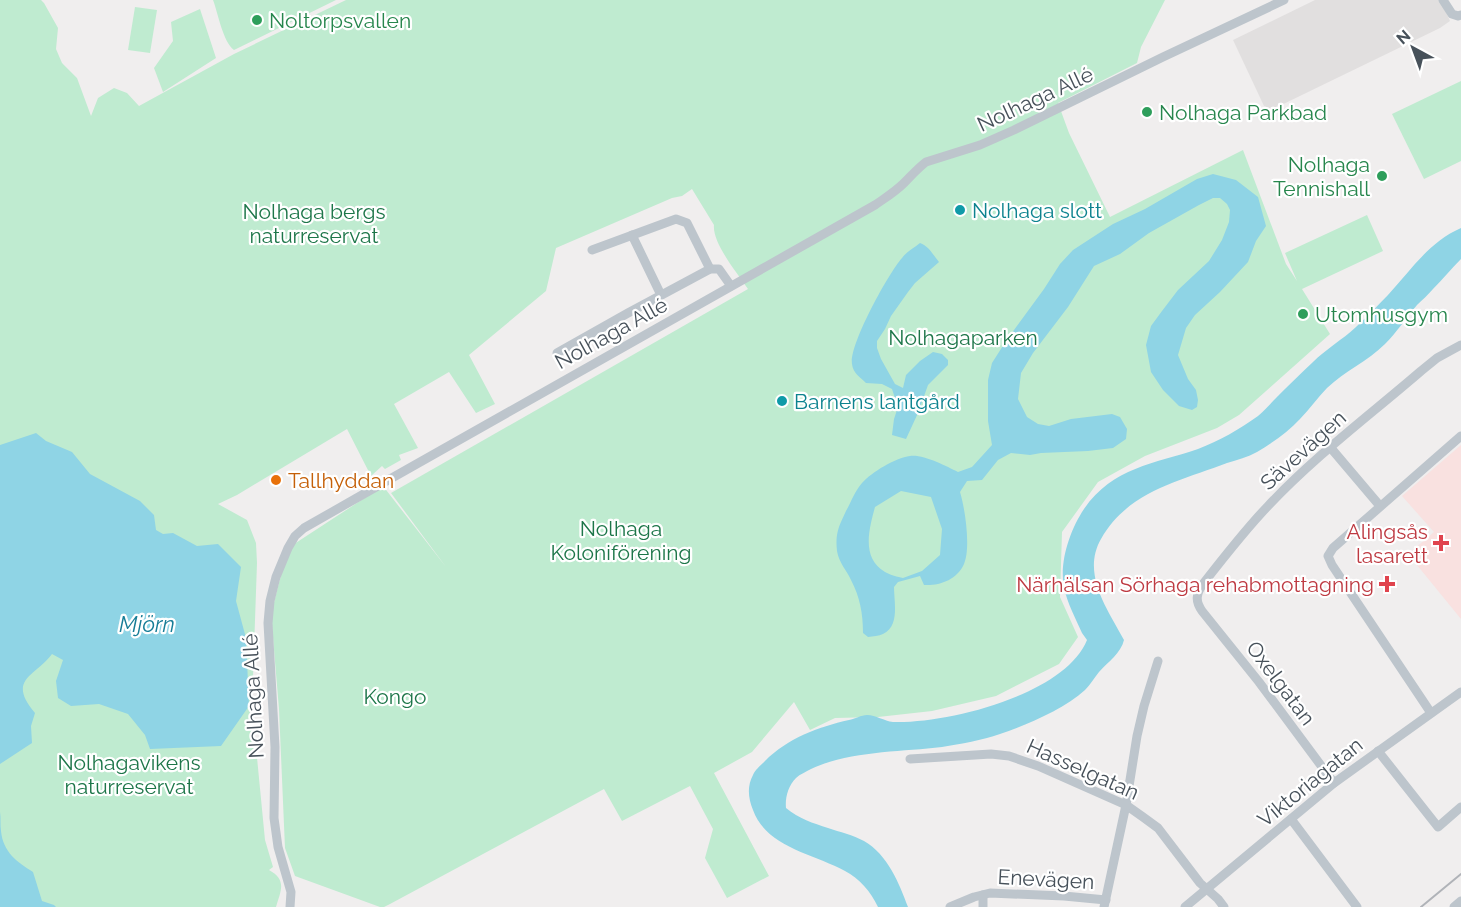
<svg xmlns="http://www.w3.org/2000/svg" width="1461" height="907" viewBox="0 0 1461 907" font-family="Raleway,sans-serif">
<style>
.education{fill:#e1dfdf}
.medical{fill:#f9e1e0}
.green{fill:#bfebd0}
.water{fill:#8fd4e5;fill-rule:evenodd}
.lines{fill:none;stroke-linecap:round;stroke-linejoin:round}
.minor{stroke:#bdc5cc;stroke-width:9}
.rail{stroke:#b0b3b8;stroke-width:2}
.leisure-dot{fill:#2e9e5b;stroke:#fff;stroke-width:2}
.culture-dot{fill:#0f9aa8;stroke:#fff;stroke-width:2}
.food-dot{fill:#e8710a;stroke:#fff;stroke-width:2}
.health-dot{fill:#e0444e;stroke:#fff;stroke-width:2}
.labels{text-anchor:middle;dominant-baseline:central;stroke-width:4.5;stroke-linejoin:round;paint-order:stroke}
.leisure-label{font-size:21px;fill:#27864d;stroke:#fff;text-anchor:start}
.street-label{font-size:21px;fill:#47515a;stroke:#fff}
.culture-label{font-size:21px;fill:#0d838f;stroke:#fff;text-anchor:start}
.park-label{font-size:21px;fill:#1d7649;stroke:#fff}
.food-label{font-size:21px;fill:#c56008;stroke:#fff;text-anchor:start}
.health-label{font-size:21px;fill:#be3a42;stroke:#fff;text-anchor:end}
.water-label{font-size:22px;font-style:italic;fill:#177d97;stroke:#fff}
</style>
<rect width="100%" height="100%" fill="#f0eeee"/>
<polygon class="education" points="1315,0 1441,0 1450,21 1440,28 1271,110 1264,106 1233,40"/>
<polygon class="medical" points="1461,445 1461,619 1408,554 1434,532 1402,496"/>
<g class="green">
<path d="M0,0H41L44,3L58,28L56,49L62,63L77,78L91,116L98,98L114,88L127,93L139,106L234,54L346,0H1165L1141,47L1137,63L1058,103L1069,133L1110,217L1243,150L1286,264L1297,281L1285,253L1367,215L1383,251L1302,289L1330,334L1239,415L1217,428L1145,456L1098,482L1062,532L1060,597L1078,637L1059,664L996,696L932,711L878,717L835,718L810,730L794,702L752,752L714,773L769,876L727,898L705,858L713,829L690,786L622,821L604,789L390,904L384,907H380L295,876L285,848L279,709L271,614L288,548L383,486L446,567L391,493L748,289C738,274 712,243 714,225L692,189L682,196L672,198L556,248L546,291L469,355L495,404L476,413L449,372L394,404L418,448L399,455L401,460L385,469L382,466L371,476L347,429L237,495L218,504L247,520L256,543L257,563L252,706L265,840L273,867L269,870C287,880 281,890 276,907H0Z"/>
<path d="M213,0H336L234,50C223,42 218,13 213,0Z"/>
<polygon points="135,7 157,10 150,53 128,50"/>
<polygon points="200,9 216,58 163,92 154,68 173,41 171,22"/>
<polygon points="1461,81 1461,161 1424,179 1392,114"/>
</g>
<g class="water">
<path d="M1213,174L1236,180L1258,197L1266,226L1256,241L1248,262L1220,292L1195,315L1186,328L1178,355L1188,379L1196,390L1198,400L1197,407L1192,410L1179,406L1163,390L1151,372L1146,345L1151,326L1162,311L1178,290L1209,261L1222,240L1229,222L1230,210L1227,204L1220,198H1213L1199,205L1149,233L1120,254L1094,266L1068,307L1033,353L1021,373L1018,399L1027,417L1038,424L1049,426L1071,419L1112,414L1120,417L1127,429L1126,439L1113,448L1088,451L1041,453L1030,455L1011,453L998,460L982,480L967,481L960,492C965,508 971,548 964,564C957,580 939,586 924,585L920,576L898,582L894,587C894,602 900,626 883,634C879,636 873,636 868,637L863,633C863,614 860,597 851,580C846,569 839,563 837,551C835,533 839,526 846,511C851,502 855,491 862,483C872,472 895,458 910,456C923,454 946,466 958,472L972,467L992,445L988,421V380L992,363L1006,341L1044,289L1060,264L1073,250L1113,224L1145,209L1197,179ZM901,491L931,497L942,529L940,555L922,571L903,578C898,577 890,575 885,572C861,558 869,529 875,507Z"/>
<path d="M1461,228V259C1451,269 1443,279 1433,289C1428,295 1422,300 1417,305C1406,318 1397,332 1385,344C1368,361 1345,371 1327,388C1317,398 1310,409 1300,419C1288,432 1272,443 1257,452C1248,457 1237,460 1227,463C1180,481 1128,491 1101,539C1081,574 1108,610 1124,640C1121,653 1108,662 1099,672C1094,678 1090,685 1085,690C1064,709 1027,725 1000,734C982,740 961,744 942,747C900,752 849,751 811,769C806,772 800,774 796,778C788,786 785,798 786,808C799,819 813,823 828,828C840,832 853,835 864,841C888,855 899,883 908,907H878C871,892 859,878 845,871C813,853 767,848 753,810C748,798 747,786 753,775C755,770 761,765 765,761C788,738 818,727 849,720C855,719 861,715 867,715C876,715 884,721 893,722C946,724 1065,695 1087,640L1082,633C1076,619 1067,603 1064,587C1059,562 1070,530 1084,509C1113,467 1154,464 1198,449C1219,441 1240,429 1258,416C1265,410 1271,403 1277,397C1289,385 1301,373 1313,362C1326,349 1342,340 1356,327C1367,317 1377,306 1388,295C1411,270 1429,242 1461,228Z"/>
<path d="M920,243C929,246 933,255 939,262L915,283L908,292L891,316L885,329L877,341V348L881,359L895,384L903,388L906,375L920,361L933,352L942,354L948,360V365L928,385L918,413L906,439L892,435L894,419L898,407L892,389L882,384L866,383C860,377 853,373 852,364C849,345 888,274 902,258C906,252 914,248 920,243Z"/>
<path d="M36,433L46,441L72,452L90,474L140,501L154,515L156,530L163,534L173,533L197,546L218,544L241,567L236,601L246,638L249,706L221,746L150,749L145,735L128,714L99,704L71,706L58,698L56,681L63,660L52,654C36,676 6,679 35,713L31,726L32,743L0,764V445Z"/>
<path d="M0,812C1,818 0,825 1,831C3,852 17,862 33,872L42,901L54,905L56,907H0Z"/>
</g>
<g class="lines">
<g class="minor">
<polyline points="1443,0 1452,14 1458,16 1461,15"/>
<polyline points="632,235 661,295"/>
<polyline points="592,250 676,219 687,223 710,269"/>
<polyline points="557,353 628,313 710,269 719,269 731,286"/>
<polyline points="1330,447 1380,506"/>
<polyline points="1431,713 1332,565 1328,556 1333,548 1461,436"/>
<polyline points="1378,751 1438,827 1461,807"/>
<polyline points="910,759 991,754 1009,756 1038,766 1126,805 1143,817 1158,828 1200,883 1218,899 1224,907"/>
<path d="M1334,783L1259,682L1202,611C1195,601 1196,594 1203,584C1224,557 1245,530 1268,506C1315,456 1370,415 1421,371L1437,358L1461,345"/>
<polyline points="1291,819 1357,907"/>
<polyline points="983,895 983,907"/>
<path d="M290,907L291,892L278,847L274,818L275,747L268,623L270,601L276,577L288,548L295,536L304,528L383,483L875,205C885,198 895,192 904,183C911,176 918,168 926,162L980,145L1014,130L1163,57L1284,0"/>
<polyline points="950,907 974,897 990,893 1064,896 1106,900"/>
<polyline points="1104,907 1126,805 1137,736 1144,706 1158,661"/>
<polyline points="1185,907 1334,783 1461,692"/>
<polyline points="1454,907 1461,901"/>
</g>
<polyline class="rail" points="1421,907 1461,874"/>
</g>
<g class="leisure-dot">
<circle cx="257" cy="20" r="6"/>
<circle cx="1147" cy="112" r="6"/>
<circle cx="1382" cy="176" r="6"/>
<circle cx="1303" cy="314" r="6"/>
</g>
<g class="culture-dot">
<circle cx="960" cy="210" r="6"/>
<circle cx="782" cy="401" r="6"/>
</g>
<circle class="food-dot" cx="276" cy="480" r="6"/>
<g class="health-dot">
<path d="M1438 534h6v6h6v6h-6v6h-6v-6h-6v-6h6z"/>
<path d="M1384 575h6v6h6v6h-6v6h-6v-6h-6v-6h6z"/>
</g>
<g class="labels">
<g class="leisure-label">
<text x="269" y="20">Noltorpsvallen</text>
<text x="1159" y="112">Nolhaga Parkbad</text>
<text x="1370" y="164" text-anchor="end">Nolhaga<tspan x="1370" dy="24">Tennishall</tspan></text>
<text x="1315" y="314">Utomhusgym</text>
</g>
<g class="street-label">
<text transform="translate(1035 99) rotate(-25)">Nolhaga Allé</text>
<text transform="translate(611 333) rotate(-29)">Nolhaga Allé</text>
<text transform="translate(1303 450) rotate(-42)">Sävevägen</text>
<text transform="translate(1281 683) rotate(53)">Oxelgatan</text>
<text transform="translate(253 696) rotate(-93)">Nolhaga Allé</text>
<text transform="translate(1083 769) rotate(24)">Hasselgatan</text>
<text transform="translate(1310 782) rotate(-39)">Viktoriagatan</text>
<text transform="translate(1046 879) rotate(3)">Enevägen</text>
</g>
<g class="culture-label">
<text x="972" y="210">Nolhaga slott</text>
<text x="794" y="401">Barnens lantgård</text>
</g>
<g class="park-label">
<text x="314" y="211">Nolhaga bergs<tspan x="314" dy="24">naturreservat</tspan></text>
<text x="963" y="337">Nolhagaparken</text>
<text x="621" y="528">Nolhaga<tspan x="621" dy="24">Koloniförening</tspan></text>
<text x="395" y="696">Kongo</text>
<text x="129" y="762">Nolhagavikens<tspan x="129" dy="24">naturreservat</tspan></text>
</g>
<g class="food-label">
<text x="288" y="480">Tallhyddan</text>
</g>
<g class="health-label">
<text x="1428" y="531">Alingsås<tspan x="1428" dy="24">lasarett</tspan></text>
<text x="1374" y="584">Närhälsan Sörhaga rehabmottagning</text>
</g>
<g class="water-label">
<text x="147" y="624">Mjörn</text>
</g>
</g>
<g transform="translate(1413 48) rotate(319)" stroke="#ffffff" stroke-width="4.5" paint-order="stroke">
<path d="M0-4.5L10 22L0 15L-10 22Z" fill="#47515a"/>
<text y="-9" font-size="16" font-weight="bold" text-anchor="middle" fill="#47515a">N</text>
</g>
</svg>
